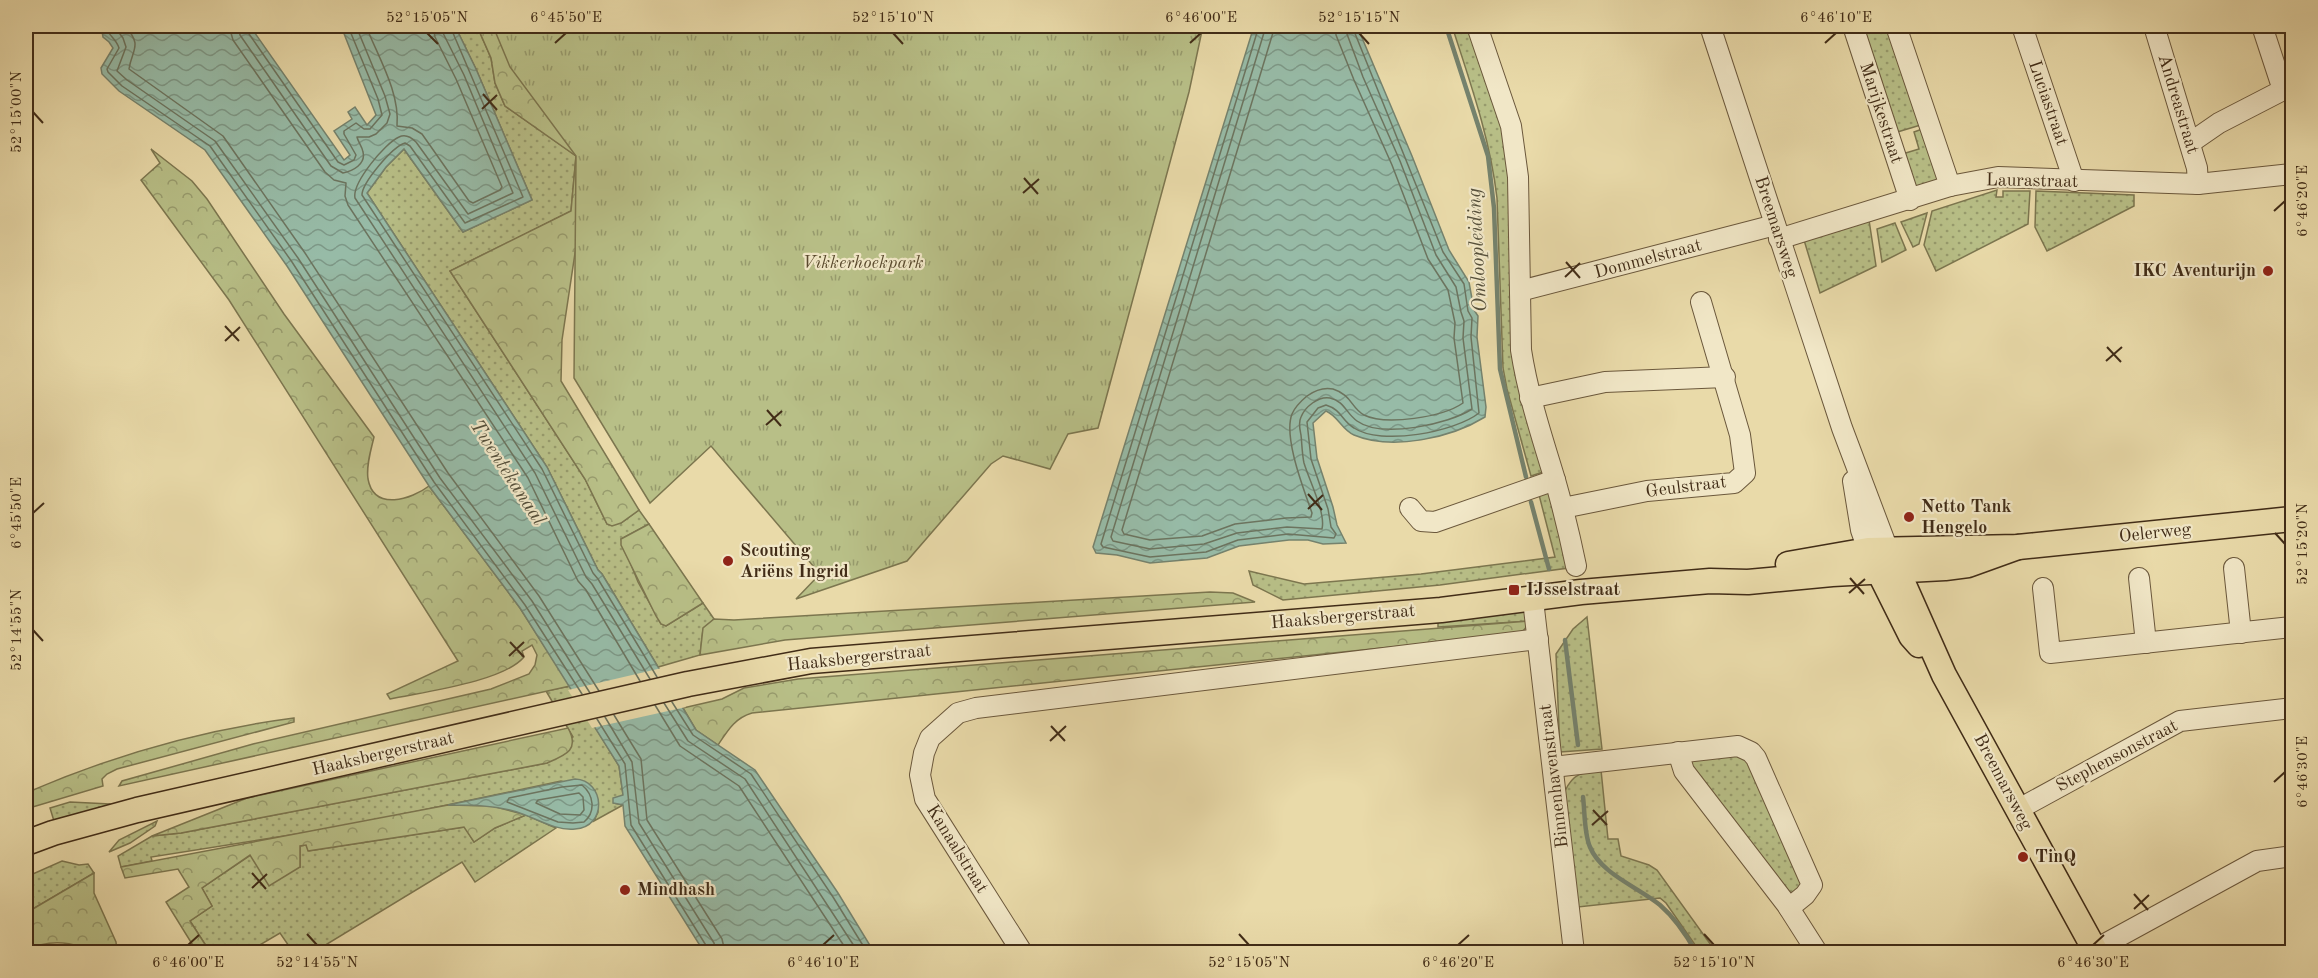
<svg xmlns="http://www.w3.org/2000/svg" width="2318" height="978" viewBox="0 0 2318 978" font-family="'Old Standard TT',serif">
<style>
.grass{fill:url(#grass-dots);stroke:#7c764f;stroke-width:1.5}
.forest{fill:url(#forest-crowns);stroke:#7c764f;stroke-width:1.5}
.park{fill:url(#park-tufts);stroke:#7c764f;stroke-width:1.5}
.water{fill:url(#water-waves);stroke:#75826d;stroke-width:1.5}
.pier{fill:#e9daa9}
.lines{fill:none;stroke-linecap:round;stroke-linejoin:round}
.shore{stroke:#6c745f;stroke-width:1.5}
.stream{stroke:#75826d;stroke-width:4.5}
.minor-casing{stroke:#6b583c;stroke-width:22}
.major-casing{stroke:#412c17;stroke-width:27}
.minor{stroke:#f1e7c7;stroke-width:20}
.major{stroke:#e9daa9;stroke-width:24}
.ticks{fill:none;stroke:#412c17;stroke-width:2}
.poi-dot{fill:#8f2418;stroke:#f1e7c7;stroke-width:2}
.labels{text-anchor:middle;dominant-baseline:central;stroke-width:4.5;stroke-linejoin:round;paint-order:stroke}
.street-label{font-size:18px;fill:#412c17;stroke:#f1e7c7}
.park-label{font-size:18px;font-style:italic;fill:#59492d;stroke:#f1e7c7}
.poi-label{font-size:18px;font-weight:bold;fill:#412c17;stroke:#f1e7c7;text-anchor:start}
.water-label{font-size:20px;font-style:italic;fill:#56503b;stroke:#f1e7c7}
.neatline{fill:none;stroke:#412c17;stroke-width:2}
.ticks-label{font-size:15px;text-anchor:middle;fill:#412c17}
</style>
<defs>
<pattern id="grass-dots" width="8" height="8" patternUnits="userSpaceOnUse" patternTransform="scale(1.5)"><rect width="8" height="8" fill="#b8bf87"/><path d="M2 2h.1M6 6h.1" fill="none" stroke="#979b6d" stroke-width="1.8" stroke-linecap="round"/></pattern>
<pattern id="forest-crowns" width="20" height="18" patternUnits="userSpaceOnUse" patternTransform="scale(1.5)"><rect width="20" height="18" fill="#b8bf87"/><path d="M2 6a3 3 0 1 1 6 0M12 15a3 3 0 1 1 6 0" fill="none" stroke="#979b6d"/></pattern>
<pattern id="park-tufts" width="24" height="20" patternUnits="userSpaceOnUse" patternTransform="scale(1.5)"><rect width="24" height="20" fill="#b8bf87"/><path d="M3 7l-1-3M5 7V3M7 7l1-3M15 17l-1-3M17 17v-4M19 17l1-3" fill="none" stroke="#979b6d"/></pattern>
<pattern id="water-waves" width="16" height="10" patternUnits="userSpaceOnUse" patternTransform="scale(1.5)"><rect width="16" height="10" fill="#97bba7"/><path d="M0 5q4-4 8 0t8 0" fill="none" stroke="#7d9887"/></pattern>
</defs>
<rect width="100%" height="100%" fill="#e9daa9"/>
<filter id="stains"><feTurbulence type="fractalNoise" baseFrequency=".00333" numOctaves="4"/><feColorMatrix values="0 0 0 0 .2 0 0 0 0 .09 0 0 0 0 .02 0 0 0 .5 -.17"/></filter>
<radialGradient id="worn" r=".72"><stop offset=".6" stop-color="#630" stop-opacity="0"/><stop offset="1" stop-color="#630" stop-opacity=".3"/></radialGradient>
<g class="grass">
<polygon points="455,26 477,26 491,58 495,83 505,106 576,156 571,211 450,271 585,479 607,524 621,523 639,510 649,524 621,539 638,582 661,624 666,626 703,603 714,619 703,629 700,655 658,667 602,574 598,570 547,467 367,193 386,167 404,149 463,232 532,200 476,69"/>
<path d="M1452,26H1474L1504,122L1543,472L1531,476L1507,389L1503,368L1497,198C1490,138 1470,82 1452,26Z"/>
<polygon points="1862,26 1892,26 1924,124 1894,133"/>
<polygon points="1925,128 1939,180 1917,190 1899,155 1919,149 1914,132"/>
<polygon points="1997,190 1996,197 2003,197 2003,191 2030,191 2028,224 1936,271 1924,245 1932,211"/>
<polygon points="2036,191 2134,195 2134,206 2047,251 2035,227"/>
<polygon points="1927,213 1919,244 1913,247 1901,222"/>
<polygon points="1869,220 1876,266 1820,293 1804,240"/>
<polygon points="1895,223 1906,250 1882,262 1877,229"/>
<polygon points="1554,481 1576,567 1440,585 1283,600 1253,585 1249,571 1304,584 1421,574 1555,557 1537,487"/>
<polygon points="1521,607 1527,613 1528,621 1438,627 1438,614"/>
<polygon points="1587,617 1602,749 1560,752 1556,654 1573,629"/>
<polygon points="570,686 619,766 623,795 614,803 623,805 594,821 598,812 595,790 561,781 347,826 151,857 152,861 121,867 118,856 152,836 181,833 547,763 573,737 546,691"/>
<polygon points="1728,750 1750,762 1804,884 1788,898 1692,775 1689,755"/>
<path d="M1601,770L1608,839H1618L1621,856L1649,865L1657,870L1716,952H1700L1666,903L1660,898L1578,907L1565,791C1573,773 1583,772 1601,770Z"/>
<polygon points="70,802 110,804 111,806 54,821 50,808"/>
<polygon points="526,815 556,828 475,882 462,862 327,944 332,952 293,952 280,933 248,952 210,952 190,921 212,906 202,888 251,855 300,867 300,846 306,845 309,851 465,827 474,842 495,828"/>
<polygon points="157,821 155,826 130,843 109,852 119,840"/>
<polygon points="62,861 79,865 88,864 94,873 26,913 26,877"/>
</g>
<g class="forest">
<polygon points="477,26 609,26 562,340 561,381 639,510 621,523 612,526 607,524 585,479 450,271 571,211 576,156 505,106 495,83 491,58"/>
<path d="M151,149L192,181L207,199L284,314L374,437C371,450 366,465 368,479C374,512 412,499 429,486L520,608L570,686L119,786L122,781L253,744L491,689L529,674L535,665L537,655L532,645L522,651L524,657C503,682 422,692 390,699L387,694L458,661L229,300L141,180L160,163Z"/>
<polygon points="649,524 703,603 666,626 661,624 656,616 621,545 621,539"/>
<polygon points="1210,592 1233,593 1255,602 785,640 700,655 703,628 714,619 734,620"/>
<path d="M1528,621V625L1522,632L1508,635L752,713C735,718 728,730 718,745L696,730L683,708L722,699L744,688L798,679Z"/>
<path d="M294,718V722L117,769L107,774L102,779L103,786L26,809V793C111,756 201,730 294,718Z"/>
<path d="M568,728C580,750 566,755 547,763L181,833L152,836L247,798Z"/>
<polygon points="448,805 492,806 526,815 495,828 474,842 464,827 308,851 306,845 300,846 300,867 269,886 250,855 202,888 212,906 190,921 210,952 197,952 166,902 189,887 178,869 125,878 121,867"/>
<path d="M94,873V893L116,942L117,952H79L81,947C61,940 44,941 26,951V913Z"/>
</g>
<polygon class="park" points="493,26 1203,26 1189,92 1098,428 1068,434 1050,469 1003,456 991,464 907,561 796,599 820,574 711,446 650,503 574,378 576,156 510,67"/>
<g class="water">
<polygon points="101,26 250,26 344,160 350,155 334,131 352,119 348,112 355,107 367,125 376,115 341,26 455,26 476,69 532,200 463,232 404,149 386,167 367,193 547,467 598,570 602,574 696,730 755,770 838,893 874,952 704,952 625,826 623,805 613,803 613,798 623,795 619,766 520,608 429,486 287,266 205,150 119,91 102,74 101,68 113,48 109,42 103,37"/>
<path d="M1254,26H1357L1412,156L1449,250L1469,282L1474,310L1478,316L1477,337L1486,407L1485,417C1451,438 1392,451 1354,435C1342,430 1338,416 1326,411L1313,423L1317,458L1333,507L1337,525L1346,543L1323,544L1308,540H1289L1239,546L1207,558L1150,563L1117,555L1096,553L1093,547Z"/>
<path d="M575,779C605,780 608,827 575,829C555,831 536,818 517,812C494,805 471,805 448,805Z"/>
</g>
<polygon class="pier" points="662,668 686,707 592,728 568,690"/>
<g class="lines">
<g class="shore">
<path d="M106,26C107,35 116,38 119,48L107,69L108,72L122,86L210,146L292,262L434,482L525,605L582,694"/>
<polyline points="114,26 123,38 126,47 117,71 127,80 215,141 298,258 440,478 532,601 590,693"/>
<path d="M125,26C143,46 132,49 129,69L223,136L305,253L448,473L539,596L599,691"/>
<polyline points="229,26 233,40 325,172 334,180 346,183 345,196 348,205 528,478 578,581 586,590 640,681"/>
<path d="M238,26L240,35L331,166L343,173C353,171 366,164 363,152C362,146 358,142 357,137H369L376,134L387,123L390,114L385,96L356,26"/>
<polyline points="246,26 247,31 338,162 344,165 354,160 356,155 344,134 344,131 356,123 364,129 370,129 382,115 378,99 348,26"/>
<path d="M366,26C378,57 400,92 397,126L412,128L422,134L469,201L473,203L500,190L502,187L456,79L435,37L433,26"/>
<path d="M442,26L443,33L464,75L513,193L468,214L416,142C411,137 405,134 399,137C385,143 352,183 355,198L535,473L586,577L592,584L650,679"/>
<path d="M450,26L523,197L465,223L410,146L405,143C392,147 362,183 362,195L542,469L593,573L598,579L657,677"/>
<path d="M1259,26L1101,544L1103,547L1150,557L1206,552L1238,540L1288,534L1334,538L1336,534L1331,527L1328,509L1311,459L1307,422L1318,408L1326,405C1342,410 1341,420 1354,428C1381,446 1455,432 1479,413L1471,337L1472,318L1468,311L1464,284L1443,252L1352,26"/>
<path d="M1266,26L1111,537L1113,541L1150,549L1204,544L1237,533L1287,527L1322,529C1326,513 1309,480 1304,463C1302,454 1302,444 1301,435C1300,430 1298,423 1301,417C1305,407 1318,396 1330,398C1344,401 1346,413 1357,421C1382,439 1449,424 1472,409L1463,338L1464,321L1461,312L1456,287L1436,255L1400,161L1363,77L1344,26"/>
<path d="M1275,26L1122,530L1124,534L1150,540L1202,536L1235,524L1286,518L1311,517L1312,513C1304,490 1283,437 1292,414C1295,407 1301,401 1307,396C1314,391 1323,387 1333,389C1352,395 1351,408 1364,415C1386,426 1443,417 1463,403L1454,338L1455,323L1448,290L1428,259L1392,165L1354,80L1336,35L1335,26"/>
<polyline points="672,702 693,735 751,774 833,897 867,952"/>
<polyline points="664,703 688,741 745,779 858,952"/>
<polyline points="655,705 680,746 739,786 848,952"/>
<polyline points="614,715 641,759 647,820 722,939 725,952"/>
<polyline points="605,717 632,762 639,823 714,943 716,952"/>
<polyline points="597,719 625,764 631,825 707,947 708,952"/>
<path d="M582,785C594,795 596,812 584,822L573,823L558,822L507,802L509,798L562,787Z"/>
<polygon points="579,793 583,797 584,810 580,815 560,814 536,803 538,800"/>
</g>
<g class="stream">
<polyline points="1446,26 1488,156 1494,208 1500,369 1526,477"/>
<polyline points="1531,502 1549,569"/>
<polyline points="1565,640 1578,745"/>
<path d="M1583,797C1585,813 1584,833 1590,847C1601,874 1638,887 1660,905C1675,918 1687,936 1696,952"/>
</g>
<g class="minor-casing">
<g id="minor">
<path d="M1477,26L1511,126L1518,177L1521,350C1528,395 1542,437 1555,480C1563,508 1570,537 1576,566"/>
<polyline points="1710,26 1842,428 1888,550"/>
<polyline points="1853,26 1910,200"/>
<polyline points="1896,26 1950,186"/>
<polyline points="2022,26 2074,181"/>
<polyline points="2154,26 2197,168 2198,184"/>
<polyline points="2190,143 2219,123 2283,90 2262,26"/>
<polyline points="1779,239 1950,186 1998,177 2198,184 2292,174"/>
<polyline points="1520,291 1775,225"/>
<polyline points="1530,398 1605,382 1725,377"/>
<polyline points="1853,481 1861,530 1868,550"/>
<polyline points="1410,508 1421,521 1435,522 1555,480"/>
<polyline points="1563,508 1647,491 1734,483 1745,473 1740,435 1701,302"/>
<polyline points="2234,568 2241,633"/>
<polyline points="2139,578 2146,643"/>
<polyline points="2043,588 2050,653 2292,627"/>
<polyline points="1533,600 1574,952"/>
<polyline points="1678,752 1684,771 1787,905 1817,952"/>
<polyline points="1553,767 1738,746 1751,752 1756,758 1812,885 1805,895 1789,908"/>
<polyline points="2017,810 2180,721 2292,708"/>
<polyline points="2094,950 2257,861 2292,856"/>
<polyline points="1022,952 925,799 920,775 924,753 930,738 958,713 976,708 1538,639"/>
</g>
</g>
<g class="major-casing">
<g id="major">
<polyline points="1892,558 1944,675 2096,952"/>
<polyline points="1873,560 1911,636 1919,645"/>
<polyline points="1788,564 1868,550 2018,547 2292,519"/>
<polyline points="26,843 53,833 137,810 688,684 811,661 1441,610 1581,592 1710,581 1748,582 1832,574 1945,568 1968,565 2018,547"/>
</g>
</g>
<use href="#minor" class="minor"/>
<use href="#major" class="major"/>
</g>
<path class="ticks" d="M427,33L438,44M893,33L903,44M1359,33L1369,44M555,43L566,33M1190,43L1201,33M1825,43L1836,33M483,94L497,110M482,109L497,95M33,112L43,123M1024,178L1038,194M1023,193L1039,179M2274,211L2285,201M1566,262L1580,278M1565,277L1580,263M225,326L239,341M225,341L240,327M2107,347L2121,362M2106,361L2122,347M767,410L781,426M766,425L782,411M1308,494L1322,510M1308,509L1323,495M33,513L44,503M2275,533L2285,544M1850,578L1864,594M1849,593L1865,579M33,630L43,641M510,642L524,657M509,656L524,642M1051,726L1065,741M1050,741L1066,726M2274,782L2285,772M1593,810L1607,825M1592,825L1608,811M252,873L266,889M252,888L267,874M2134,894L2148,910M2134,909L2149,895M307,934L317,945M1239,934L1249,945M1704,934L1714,945M188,945L199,935M823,945L834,935M1458,945L1469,935M2093,945L2104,935"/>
<g class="poi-dot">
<circle cx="2268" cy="271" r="6"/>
<circle cx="1909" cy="517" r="6"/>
<circle cx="728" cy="561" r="6"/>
<rect x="1508" y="584" width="12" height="12" rx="3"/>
<circle cx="2023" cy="857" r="6"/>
<circle cx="625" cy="890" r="6"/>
</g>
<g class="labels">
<g class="street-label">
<text transform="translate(2048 103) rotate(71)">Luciastraat</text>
<text transform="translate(2178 104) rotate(73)">Andreastraat</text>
<text transform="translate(1881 113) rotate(72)">Marijkestraat</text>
<text transform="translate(2032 181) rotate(1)">Laurastraat</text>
<text transform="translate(1776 227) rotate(72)">Breemarsweg</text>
<text transform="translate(1648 259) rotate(-15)">Dommelstraat</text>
<text transform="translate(1686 487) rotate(-7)">Geulstraat</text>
<text transform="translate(2155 533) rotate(-6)">Oelerweg</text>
<text transform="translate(1343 617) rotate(-5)">Haaksbergerstraat</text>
<text transform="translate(859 658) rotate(-6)">Haaksbergerstraat</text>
<text transform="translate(383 754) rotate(-13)">Haaksbergerstraat</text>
<text transform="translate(2117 756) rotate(-28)">Stephensonstraat</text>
<text transform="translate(1554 776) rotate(-97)">Binnenhavenstraat</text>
<text transform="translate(2003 782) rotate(62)">Breemarsweg</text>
<text transform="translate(957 849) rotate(58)">Kanaalstraat</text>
</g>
<g class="park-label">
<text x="863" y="263">Vikkerhoekpark</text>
</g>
<g class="poi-label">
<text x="2256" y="271" text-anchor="end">IKC Aventurijn</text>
<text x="1921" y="507">Netto Tank<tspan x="1921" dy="21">Hengelo</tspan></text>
<text x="740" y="551">Scouting<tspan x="740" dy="21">Ariëns Ingrid</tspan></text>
<text x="1526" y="590">IJsselstraat</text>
<text x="2035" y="857">TinQ</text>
<text x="637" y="890">Mindhash</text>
</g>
<g class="water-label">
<text transform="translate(1478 250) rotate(-93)">Omloopleiding</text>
<text transform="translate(507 473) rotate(57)">Twentekanaal</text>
</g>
</g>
<rect width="2318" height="978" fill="none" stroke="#e9daa9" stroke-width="66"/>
<rect x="33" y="33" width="2252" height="912" class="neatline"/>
<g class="ticks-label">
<text x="427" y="22">52°15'05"N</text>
<text x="566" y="22">6°45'50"E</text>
<text x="893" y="22">52°15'10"N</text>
<text x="1201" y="22">6°46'00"E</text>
<text x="1359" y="22">52°15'15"N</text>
<text x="1836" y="22">6°46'10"E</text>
<text transform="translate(16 112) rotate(-90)" y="5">52°15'00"N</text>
<text transform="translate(2302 201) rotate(-90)" y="5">6°46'20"E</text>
<text transform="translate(16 513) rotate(-90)" y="5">6°45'50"E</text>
<text transform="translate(2302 544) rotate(-90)" y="5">52°15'20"N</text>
<text transform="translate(16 630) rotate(-90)" y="5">52°14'55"N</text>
<text transform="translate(2302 772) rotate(-90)" y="5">6°46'30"E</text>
<text x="188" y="967">6°46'00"E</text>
<text x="317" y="967">52°14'55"N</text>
<text x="823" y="967">6°46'10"E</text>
<text x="1249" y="967">52°15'05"N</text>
<text x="1458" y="967">6°46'20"E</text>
<text x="1714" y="967">52°15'10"N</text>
<text x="2093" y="967">6°46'30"E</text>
</g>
<rect width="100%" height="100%" filter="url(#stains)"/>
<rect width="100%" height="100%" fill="url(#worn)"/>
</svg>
